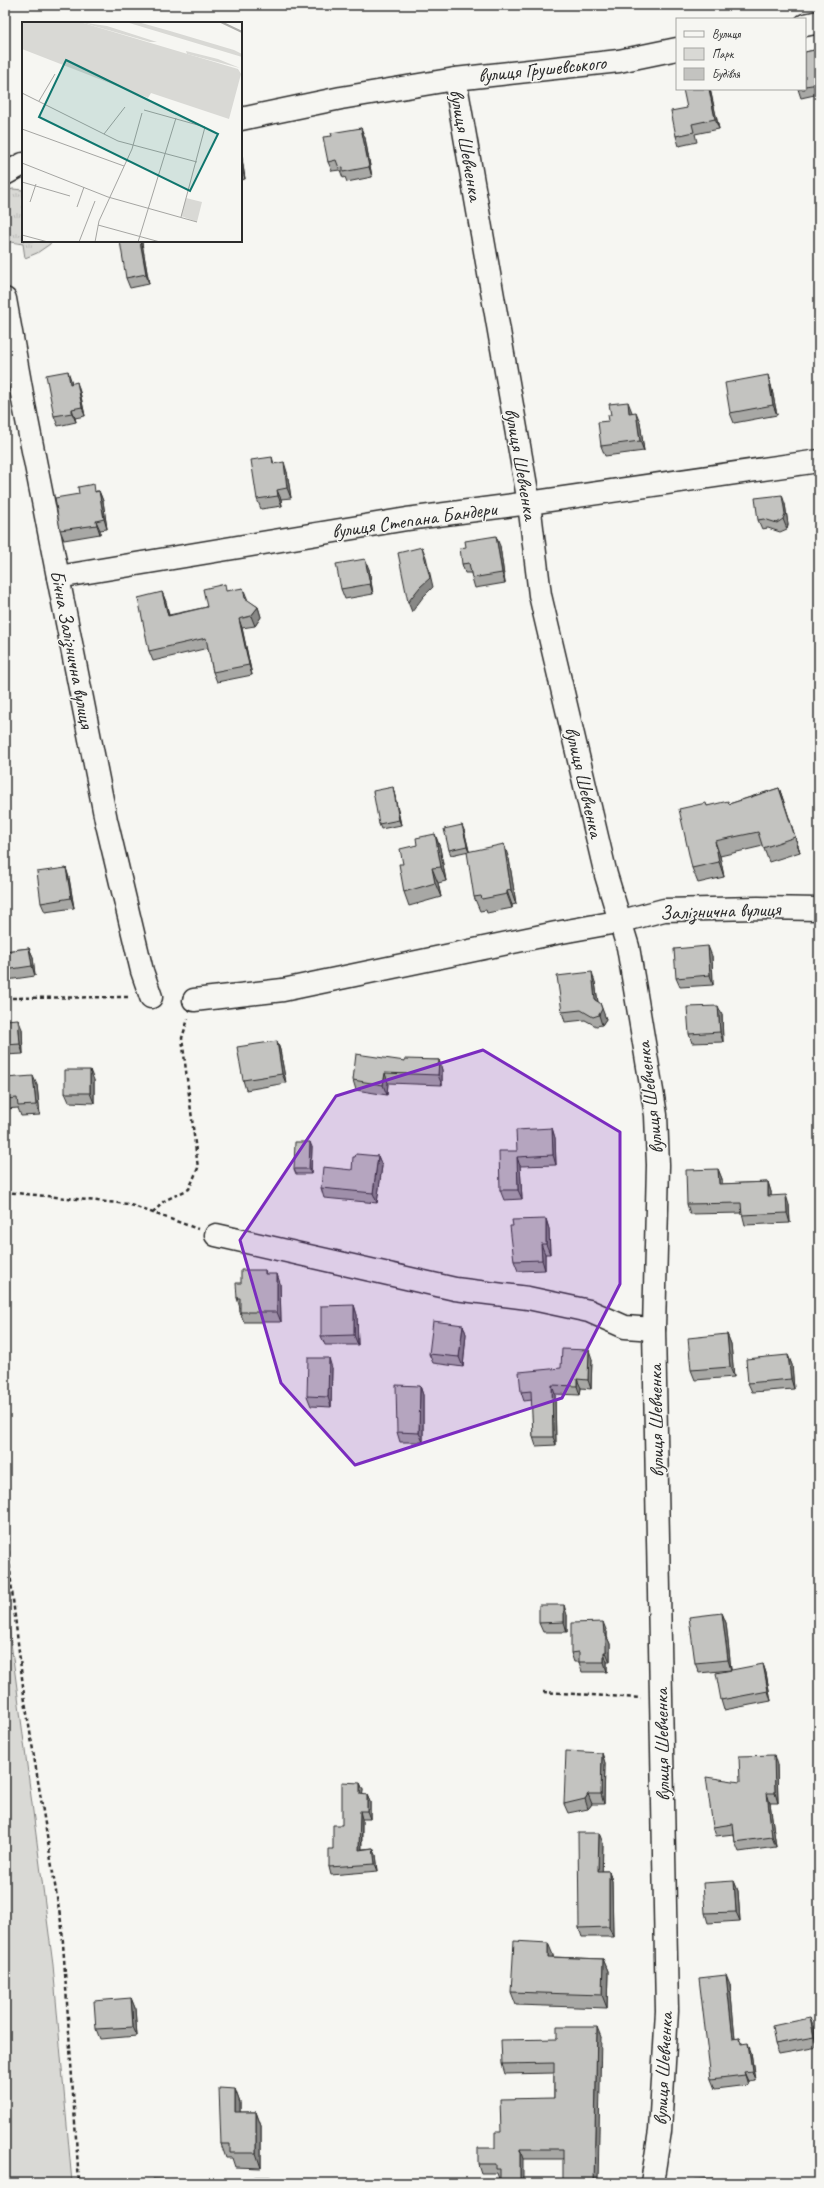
<svg xmlns="http://www.w3.org/2000/svg" width="824" height="2188" viewBox="0 0 824 2188" font-family="Caveat,sans-serif">
<style>
.grass{fill:url(#grass-tufts);stroke:#828280}
.green{fill:#d9d9d5;stroke:#828280}
.lines{fill:none;stroke-linecap:round;stroke-linejoin:round}
.minor-casing{stroke:#2b2b2b;stroke-width:25}
.path{stroke:#2b2b2b;stroke-width:2.5;stroke-dasharray:4 3;stroke-linecap:butt}
.minor{stroke:#f6f6f2;stroke-width:22}
.wall{fill:#a8a8a5;stroke:#2b2b2b}
.shaded-wall{fill:#888886;stroke:#2b2b2b}
.building{fill:#c3c3c0;stroke:#2b2b2b}
.marked{fill:#7b2cbf;fill-opacity:0.2;stroke:#7b2cbf;stroke-width:3;stroke-linejoin:round}
.labels{text-anchor:middle;dominant-baseline:central;stroke-width:3;stroke-linejoin:round;paint-order:stroke}
.street-label{font-size:20px;fill:#2b2b2b;stroke:#f6f6f2}
.inset-river{fill:none;stroke:#aeaeab;stroke-width:2}
.inset-road{fill:none;stroke:#a5a5a2;stroke-width:1}
.view{fill:#0f766e;fill-opacity:0.15;stroke:#0f766e;stroke-width:2}
.inset-edge{fill:none;stroke:#2b2b2b;stroke-width:2}
</style>
<defs>
<pattern id="grass-tufts" width="24" height="20" patternUnits="userSpaceOnUse"><rect width="24" height="20" fill="#d9d9d5"/><path d="M3 7l-1-3M5 7V3M7 7l1-3M15 17l-1-3M17 17v-4M19 17l1-3" fill="none" stroke="#babab7"/></pattern>
</defs>
<rect width="100%" height="100%" fill="#f6f6f2"/>
<filter id="ink" filterUnits="userSpaceOnUse"><feTurbulence type="fractalNoise" baseFrequency=".025" numOctaves="2"/><feDisplacementMap in="SourceGraphic" scale="8" xChannelSelector="R" yChannelSelector="G"/><feConvolveMatrix kernelMatrix="1 2 1 2 8 2 1 2 1" color-interpolation-filters="sRGB"/></filter>
<g filter="url(#ink)">
<polygon class="grass" points="13,189 23,190 23,241 51,241 50,244 37,253 25,258 23,244 5,241 5,191"/>
<polygon class="green" points="5,1571 10,1635 53,1965 72,2183 5,2183"/>
<g class="lines">
<g class="minor-casing">
<g id="minor">
<polyline points="805,25 819,22"/>
<polyline points="455,79 529,503 540,595 606,875 628,947 656,1115 658,1165 654,1329 667,2011 660,2131 652,2183"/>
<polyline points="241,119 341,98 455,79 619,61 677,49"/>
<polyline points="5,174 23,164"/>
<polyline points="5,299 24,405 106,820 142,971 151,997"/>
<polyline points="58,577 407,519 529,503 819,461"/>
<polyline points="194,1000 283,990 556,933 622,921 664,910 758,908 819,909"/>
<polyline points="216,1235 455,1289 528,1298 589,1311 625,1327 654,1329"/>
</g>
</g>
<g class="path">
<polyline points="5,998 130,997"/>
<polyline points="5,1192 128,1204 198,1229"/>
<polyline points="153,1213 164,1201 189,1189 198,1168 182,1038 188,1019"/>
<polyline points="5,1509 11,1582 24,1695 62,1928 79,2183"/>
<polyline points="543,1692 641,1698"/>
</g>
<use href="#minor" class="minor"/>
</g>
<g class="wall">
<polygon points="819,49 819,94 801,98 798,89 805,89 805,52"/>
<polygon points="710,89 719,129 695,134 697,142 679,146 676,136 687,108"/>
<polygon points="361,128 365,138 372,177 347,182 345,177 343,178 340,170 332,171 328,162 332,136"/>
<polygon points="241,152 245,179 241,180"/>
<polygon points="142,243 149,284 130,288 126,278"/>
<polygon points="71,380 72,383 80,392 85,416 75,418 76,422 58,426 54,416"/>
<polygon points="771,385 777,415 734,423 730,413"/>
<polygon points="632,412 640,422 644,451 605,456 601,446 609,421"/>
<polygon points="272,457 274,464 287,472 291,498 281,499 282,506 261,509 257,499"/>
<polygon points="96,491 99,491 103,501 107,529 100,530 100,534 64,540 60,530"/>
<polygon points="785,504 788,524 787,529 780,532 768,528 762,529 758,520"/>
<polygon points="500,546 505,583 475,588 472,578 471,573 465,573 462,564"/>
<polygon points="369,569 373,594 345,599 341,589"/>
<polygon points="227,591 247,598 247,600 258,607 261,617 255,626 242,628 252,675 217,682 213,672 208,648 153,661 149,651 162,592 166,602 169,615 207,607"/>
<polygon points="779,788 800,852 769,862 763,846 720,856 724,877 698,883 692,868 707,806 729,804"/>
<polygon points="394,792 401,825 381,829 379,824"/>
<polygon points="464,830 469,851 451,855 449,850"/>
<polygon points="435,834 440,848 446,881 438,883 441,897 409,906 404,892 403,864 417,845"/>
<polygon points="509,859 516,904 512,905 512,908 487,913 486,910 480,911 474,897"/>
<polygon points="66,868 69,878 74,908 45,912 41,903"/>
<polygon points="29,948 33,957 35,976 7,980 5,974 5,951"/>
<polygon points="712,956 713,985 680,987 676,978"/>
<polygon points="595,982 598,1002 606,1019 602,1025 596,1026 585,1020 565,1022 562,1012"/>
<polygon points="722,1015 723,1042 692,1043 689,1034"/>
<polygon points="5,1020 22,1029 23,1054 5,1055"/>
<polygon points="277,1041 280,1050 286,1083 246,1090 243,1080"/>
<polygon points="439,1060 442,1070 442,1085 388,1083 387,1095 356,1090 353,1080 405,1061"/>
<polygon points="5,1078 37,1085 40,1115 21,1116 18,1108 5,1109"/>
<polygon points="94,1080 94,1103 69,1102 65,1093"/>
<polygon points="552,1128 555,1138 556,1165 520,1166 522,1199 504,1200 500,1190 517,1151"/>
<polygon points="312,1147 311,1174 296,1174 294,1169"/>
<polygon points="378,1156 382,1166 377,1203 324,1198 321,1188 352,1170 355,1157"/>
<polygon points="718,1169 722,1179 722,1184 768,1182 771,1192 771,1196 789,1205 790,1223 745,1225 742,1213 690,1214 687,1204"/>
<polygon points="546,1219 549,1229 550,1254 545,1254 545,1270 518,1271 514,1261"/>
<polygon points="265,1270 266,1274 280,1283 281,1322 244,1322 240,1312 240,1308 237,1298 241,1283"/>
<polygon points="354,1305 357,1315 358,1345 325,1345 321,1336"/>
<polygon points="463,1325 466,1334 463,1367 433,1363 429,1354"/>
<polygon points="727,1334 731,1344 734,1377 695,1380 691,1370"/>
<polygon points="788,1355 792,1365 794,1389 752,1392 748,1383"/>
<polygon points="592,1359 591,1389 581,1388 580,1395 555,1394 556,1445 536,1446 533,1437 532,1400 524,1401 521,1392"/>
<polygon points="332,1368 331,1407 311,1406 307,1396"/>
<polygon points="420,1386 423,1395 423,1442 400,1442 397,1432"/>
<polygon points="722,1613 726,1623 731,1670 699,1673 695,1663"/>
<polygon points="567,1615 567,1632 543,1632 539,1623"/>
<polygon points="607,1632 607,1637 610,1644 610,1662 607,1662 607,1672 582,1672 579,1662 574,1662 571,1653"/>
<polygon points="763,1664 766,1673 771,1701 724,1710 721,1700"/>
<polygon points="602,1753 605,1763 604,1804 592,1804 588,1809 568,1813 564,1804"/>
<polygon points="777,1765 778,1803 770,1803 776,1847 739,1852 735,1842 734,1834 716,1836 713,1827 740,1782"/>
<polygon points="360,1783 363,1790 362,1795 367,1795 370,1802 370,1819 362,1819 362,1849 373,1848 376,1855 378,1871 331,1875 329,1867 333,1849 342,1825"/>
<polygon points="603,1843 602,1871 609,1871 612,1881 613,1937 582,1937 579,1928"/>
<polygon points="734,1881 738,1891 740,1921 708,1923 705,1913"/>
<polygon points="553,1955 553,1957 603,1959 608,1971 607,2008 516,2005 511,1992"/>
<polygon points="730,1985 735,2039 740,2038 742,2043 751,2052 755,2080 748,2081 748,2085 715,2089 711,2079"/>
<polygon points="131,1998 135,2008 137,2036 100,2039 96,2029"/>
<polygon points="814,2028 818,2047 779,2054 775,2044"/>
<polygon points="601,2037 563,2159 523,2159 500,2179 499,2179 497,2173 481,2173 478,2164 495,2148 501,2132 554,2098 554,2073 505,2074 502,2064 557,2039"/>
<polygon points="235,2089 240,2103 240,2112 256,2112 261,2126 261,2168 235,2167 232,2158 226,2158 221,2144"/>
</g>
<g class="shaded-wall">
<polygon points="709,89 710,89 719,129 715,119"/>
<polygon points="361,128 365,138 372,177 369,167"/>
<polygon points="241,152 245,179 242,169 241,164"/>
<polygon points="140,241 142,241 142,243 149,284 146,274"/>
<polygon points="68,371 71,380 74,393 70,384"/>
<polygon points="768,375 771,385 777,415 773,405"/>
<polygon points="77,382 80,392 85,416 82,407"/>
<polygon points="628,402 632,412 633,422 629,413"/>
<polygon points="72,409 75,418 76,422 72,413"/>
<polygon points="636,412 640,422 644,451 640,441"/>
<polygon points="284,462 287,472 291,498 287,488"/>
<polygon points="277,490 281,499 282,506 278,496"/>
<polygon points="99,491 103,501 107,529 104,519"/>
<polygon points="782,495 785,504 788,524 787,529 783,519"/>
<polygon points="96,521 100,530 100,534 97,525"/>
<polygon points="496,536 500,546 505,583 502,573"/>
<polygon points="422,547 426,557 433,587 423,597 412,612 408,602"/>
<polygon points="365,559 369,569 373,594 370,584"/>
<polygon points="243,588 247,598 249,608 245,598"/>
<polygon points="162,592 166,602 171,625 168,616"/>
<polygon points="258,607 261,617 255,626 251,616"/>
<polygon points="239,619 242,628 252,675 249,665"/>
<polygon points="393,787 394,792 401,825 399,820"/>
<polygon points="779,788 784,802 800,852 795,837"/>
<polygon points="462,825 464,830 469,851 467,846"/>
<polygon points="435,834 440,848 446,881 441,867"/>
<polygon points="715,841 720,856 724,877 719,862"/>
<polygon points="504,844 509,859 516,904 511,890"/>
<polygon points="66,868 69,878 74,908 71,898"/>
<polygon points="432,868 438,883 441,897 435,883"/>
<polygon points="507,891 512,905 512,908 507,894"/>
<polygon points="708,946 712,956 713,985 710,975"/>
<polygon points="29,948 33,957 35,976 32,966"/>
<polygon points="592,972 595,982 599,1010 595,1000"/>
<polygon points="600,1003 606,1019 602,1025 599,1015"/>
<polygon points="718,1006 722,1015 723,1042 720,1032"/>
<polygon points="18,1019 22,1029 23,1054 20,1044"/>
<polygon points="277,1041 280,1050 286,1083 282,1074"/>
<polygon points="439,1060 442,1070 442,1085 438,1075"/>
<polygon points="90,1070 94,1080 94,1103 90,1093"/>
<polygon points="385,1073 388,1083 387,1095 383,1085"/>
<polygon points="33,1076 37,1085 40,1115 36,1105"/>
<polygon points="552,1128 555,1138 556,1165 553,1155"/>
<polygon points="310,1142 312,1147 311,1174 309,1169"/>
<polygon points="378,1156 382,1166 377,1203 373,1193"/>
<polygon points="517,1157 520,1166 522,1199 518,1190"/>
<polygon points="718,1169 722,1179 722,1194 719,1184"/>
<polygon points="768,1182 771,1192 771,1205 768,1196"/>
<polygon points="786,1195 789,1205 790,1223 787,1213"/>
<polygon points="546,1219 549,1229 550,1254 546,1244"/>
<polygon points="541,1244 545,1254 545,1270 542,1260"/>
<polygon points="277,1274 280,1283 281,1322 277,1312"/>
<polygon points="354,1305 357,1315 358,1345 354,1335"/>
<polygon points="463,1325 466,1334 463,1367 459,1357"/>
<polygon points="727,1334 731,1344 734,1377 730,1367"/>
<polygon points="589,1350 592,1359 591,1389 588,1380"/>
<polygon points="788,1355 792,1365 794,1389 791,1379"/>
<polygon points="329,1358 332,1368 331,1407 328,1397"/>
<polygon points="577,1379 581,1388 580,1395 577,1386"/>
<polygon points="552,1385 555,1394 556,1445 553,1437"/>
<polygon points="420,1386 423,1395 423,1442 419,1433"/>
<polygon points="564,1605 567,1615 567,1632 564,1622"/>
<polygon points="722,1613 726,1623 731,1670 728,1660"/>
<polygon points="603,1622 607,1632 607,1637 610,1644 610,1662 606,1652 604,1634"/>
<polygon points="604,1652 607,1662 607,1672 604,1662"/>
<polygon points="763,1664 766,1673 771,1701 768,1691"/>
<polygon points="602,1753 605,1763 604,1804 601,1794"/>
<polygon points="774,1755 777,1765 778,1803 775,1793"/>
<polygon points="360,1783 363,1790 362,1802 360,1794"/>
<polygon points="767,1793 770,1803 776,1847 772,1837"/>
<polygon points="588,1794 592,1804 588,1809 585,1799"/>
<polygon points="367,1795 370,1802 370,1819 367,1811"/>
<polygon points="360,1811 362,1819 361,1857 359,1850"/>
<polygon points="599,1833 603,1843 602,1881 598,1871"/>
<polygon points="373,1848 376,1855 378,1871 375,1864"/>
<polygon points="609,1871 612,1881 613,1937 609,1927"/>
<polygon points="734,1881 738,1891 740,1921 736,1912"/>
<polygon points="548,1943 553,1955 552,1969 548,1957"/>
<polygon points="603,1959 608,1971 607,2008 602,1995"/>
<polygon points="726,1975 730,1985 736,2049 733,2039"/>
<polygon points="131,1998 135,2008 137,2036 133,2027"/>
<polygon points="810,2018 814,2028 818,2047 814,2037"/>
<polygon points="597,2027 601,2037 598,2183 594,2183"/>
<polygon points="748,2043 751,2052 755,2080 752,2071"/>
<polygon points="744,2072 748,2081 748,2085 745,2075"/>
<polygon points="235,2089 240,2103 240,2126 235,2112"/>
<polygon points="256,2112 261,2126 261,2168 256,2153"/>
<polygon points="520,2149 523,2159 523,2183 520,2183"/>
<polygon points="270,2177 272,2183 270,2183"/>
</g>
<g class="building">
<polygon points="819,49 819,84 805,86 805,52"/>
<polygon points="683,89 709,89 715,119 692,124 694,132 676,136 671,111 687,108"/>
<polygon points="361,128 369,167 343,172 343,167 339,168 336,160 328,162 323,137 332,136 331,133"/>
<polygon points="120,241 140,241 146,274 126,278"/>
<polygon points="68,371 70,384 77,382 82,407 72,409 72,413 54,416 46,375"/>
<polygon points="768,375 773,405 730,413 725,383"/>
<polygon points="628,402 629,413 636,412 640,441 601,446 598,422 609,421 608,415 611,415 609,404"/>
<polygon points="272,457 273,464 284,462 287,488 277,490 278,496 257,499 251,460"/>
<polygon points="94,484 95,492 99,491 104,519 96,521 97,525 60,530 55,498 79,494 78,487"/>
<polygon points="782,495 785,514 783,519 777,523 764,519 758,520 755,498"/>
<polygon points="496,536 502,573 472,578 469,563 462,564 460,548 466,547 465,541"/>
<polygon points="422,547 430,578 420,587 408,602 398,553"/>
<polygon points="365,559 370,584 341,589 336,564"/>
<polygon points="225,584 226,591 243,588 245,598 258,607 251,616 239,619 249,665 213,672 206,638 149,651 138,598 162,592 168,616 207,607 203,589"/>
<polygon points="393,787 399,820 379,824 373,791"/>
<polygon points="779,788 795,837 763,848 758,832 715,841 719,862 692,868 679,809 706,803 707,806 728,801 729,804"/>
<polygon points="462,825 467,846 449,850 444,829"/>
<polygon points="435,834 441,867 432,868 435,883 404,892 399,864 403,864 400,849 417,845 416,838"/>
<polygon points="504,844 511,890 507,891 507,894 482,899 481,896 474,897 467,852"/>
<polygon points="66,868 71,898 41,903 37,872"/>
<polygon points="708,946 710,975 676,978 674,949"/>
<polygon points="29,948 32,966 5,970 5,951"/>
<polygon points="592,972 595,1000 600,1003 602,1009 599,1015 593,1017 581,1010 562,1012 557,976"/>
<polygon points="718,1006 720,1032 689,1034 687,1007"/>
<polygon points="18,1019 20,1044 5,1045 5,1020"/>
<polygon points="277,1041 282,1074 243,1080 237,1047"/>
<polygon points="356,1054 405,1061 405,1059 439,1060 438,1075 385,1073 383,1085 353,1080"/>
<rect x="65" y="1070" width="25" height="23"/>
<polygon points="33,1076 36,1105 18,1106 17,1098 5,1099 5,1078"/>
<polygon points="552,1128 553,1155 517,1157 518,1190 500,1190 499,1151 517,1151 516,1130"/>
<polygon points="295,1142 310,1142 309,1169 294,1169"/>
<polygon points="356,1154 378,1156 373,1193 321,1188 323,1167 352,1170 353,1157 355,1157"/>
<polygon points="718,1169 719,1184 768,1182 768,1196 786,1195 787,1213 742,1215 741,1203 687,1204 686,1170"/>
<polygon points="546,1219 546,1244 541,1244 542,1260 514,1261 510,1226 513,1226 512,1220"/>
<polygon points="241,1270 265,1270 265,1274 277,1274 277,1312 240,1312 240,1298 237,1298 236,1283 241,1283"/>
<polygon points="354,1305 354,1335 321,1336 321,1306"/>
<polygon points="433,1321 463,1325 459,1357 429,1354"/>
<polygon points="727,1334 730,1367 691,1370 688,1338"/>
<polygon points="562,1349 589,1350 588,1380 577,1379 577,1386 552,1385 553,1437 533,1437 531,1391 521,1392 519,1372 561,1368"/>
<polygon points="788,1355 791,1379 748,1383 746,1359"/>
<polygon points="308,1358 329,1358 328,1397 307,1396"/>
<polygon points="396,1385 420,1386 419,1433 397,1432"/>
<polygon points="539,1605 564,1605 564,1622 539,1623"/>
<polygon points="722,1613 728,1660 695,1663 689,1617"/>
<polygon points="603,1622 604,1634 606,1634 606,1652 604,1652 604,1662 579,1662 579,1652 571,1653 571,1623"/>
<polygon points="763,1664 768,1691 721,1700 716,1673"/>
<polygon points="566,1751 602,1753 601,1794 588,1794 585,1799 564,1804"/>
<polygon points="774,1755 775,1793 767,1793 772,1837 735,1842 733,1824 713,1827 706,1777 740,1782 739,1756"/>
<polygon points="342,1782 360,1783 360,1794 367,1795 367,1811 360,1811 359,1850 373,1848 375,1864 329,1867 329,1849 333,1849 333,1825 342,1825"/>
<polygon points="578,1833 599,1833 598,1871 609,1871 609,1927 579,1928"/>
<polygon points="734,1881 736,1912 705,1913 703,1883"/>
<polygon points="514,1941 548,1943 548,1957 603,1959 602,1995 511,1992"/>
<polygon points="726,1975 733,2039 740,2038 741,2044 748,2043 752,2071 744,2072 745,2075 711,2079 699,1978"/>
<polygon points="131,1998 133,2027 96,2029 94,2001"/>
<polygon points="810,2018 814,2037 775,2044 772,2026"/>
<polygon points="557,2027 597,2027 594,2183 563,2183 563,2149 520,2149 520,2183 500,2183 500,2169 496,2169 496,2164 478,2164 478,2148 495,2148 495,2132 501,2132 500,2099 554,2098 554,2063 502,2064 501,2040 557,2039"/>
<polygon points="219,2088 235,2089 235,2112 256,2112 256,2153 230,2153 230,2144 221,2144"/>
<rect x="255" y="2177" width="15" height="6"/>
<polygon points="714,2178 714,2183 695,2183 695,2180"/>
<polygon points="153,2179 176,2180 176,2183 153,2183"/>
</g>
</g>
<path class="marked" d="M483,1050L620,1132V1284L562,1398L355,1465L281,1383L240,1240L336,1096Z"/>
<g class="labels">
<g class="street-label">
<text transform="translate(542 69) rotate(-6)">вулиця Грушевського</text>
<text transform="translate(466 145) rotate(80)">вулиця Шевченка</text>
<text transform="translate(521 464) rotate(80)">вулиця Шевченка</text>
<text transform="translate(414 520) rotate(-8)">вулиця Степана Бандери</text>
<text transform="translate(72 649) rotate(79)">Бічна Залізнична вулиця</text>
<text transform="translate(584 782) rotate(77)">вулиця Шевченка</text>
<text transform="translate(720 911) rotate(-2)">Залізнична вулиця</text>
<text transform="translate(650 1098) rotate(-97)">вулиця Шевченка</text>
<text transform="translate(656 1421) rotate(-91)">вулиця Шевченка</text>
<text transform="translate(662 1745) rotate(-91)">вулиця Шевченка</text>
<text transform="translate(663 2069) rotate(-87)">вулиця Шевченка</text>
</g>
</g>
<g transform="translate(22 22)">
<rect width="220" height="220" fill="#f6f6f2"/>
<path d="M58,0L85,4L135,20H128ZM104,0H116L148,9L212,28L220,32V35ZM164,29L196,37L218,46L165,32Z" fill="#d9d9d5"/>
<path d="M0,0H58L216,47L219,52L207,97L129,71L126,76L0,27ZM164,176L180,180L175,200L159,194Z" fill="#d9d9d5"/>
<path class="inset-river" d="M199,0L220,10"/>
<path class="inset-road" d="M0,71L96,119L175,140M17,79L33,52M122,88L183,105L159,195M0,107L102,144M82,112L103,85M0,141L86,175L175,200M0,160L48,174M8,180L14,162M55,185L62,165M76,203L138,220M0,213L26,220M57,220L73,179M73,220L77,199L110,127L120,91M116,220L154,96"/>
<path class="view" d="M44,38L196,112L168,169L17,95Z"/>
<rect width="220" height="220" class="inset-edge"/>
</g>
<rect width="824" height="2188" fill="none" stroke="#f6f6f2" stroke-width="20"/>
<rect x="10" y="10" width="804" height="2168" fill="none" stroke="#2b2b2b" stroke-width="1.5" filter="url(#ink)"/>
<rect x="676" y="18" width="130" height="72" fill="#f6f6f2" stroke="#a5a5a2"/>
<rect x="684" y="31" width="20" height="6" fill="#f6f6f2" stroke="#a5a5a2"/>
<text x="712" y="38" font-size="12" fill="#2b2b2b">Вулиця</text>
<rect x="684" y="48" width="20" height="12" fill="#d9d9d5" stroke="#a5a5a2"/>
<text x="712" y="58" font-size="12" fill="#2b2b2b">Парк</text>
<rect x="684" y="68" width="20" height="12" fill="#c3c3c0" stroke="#a5a5a2"/>
<text x="712" y="78" font-size="12" fill="#2b2b2b">Будівля</text>
</svg>
